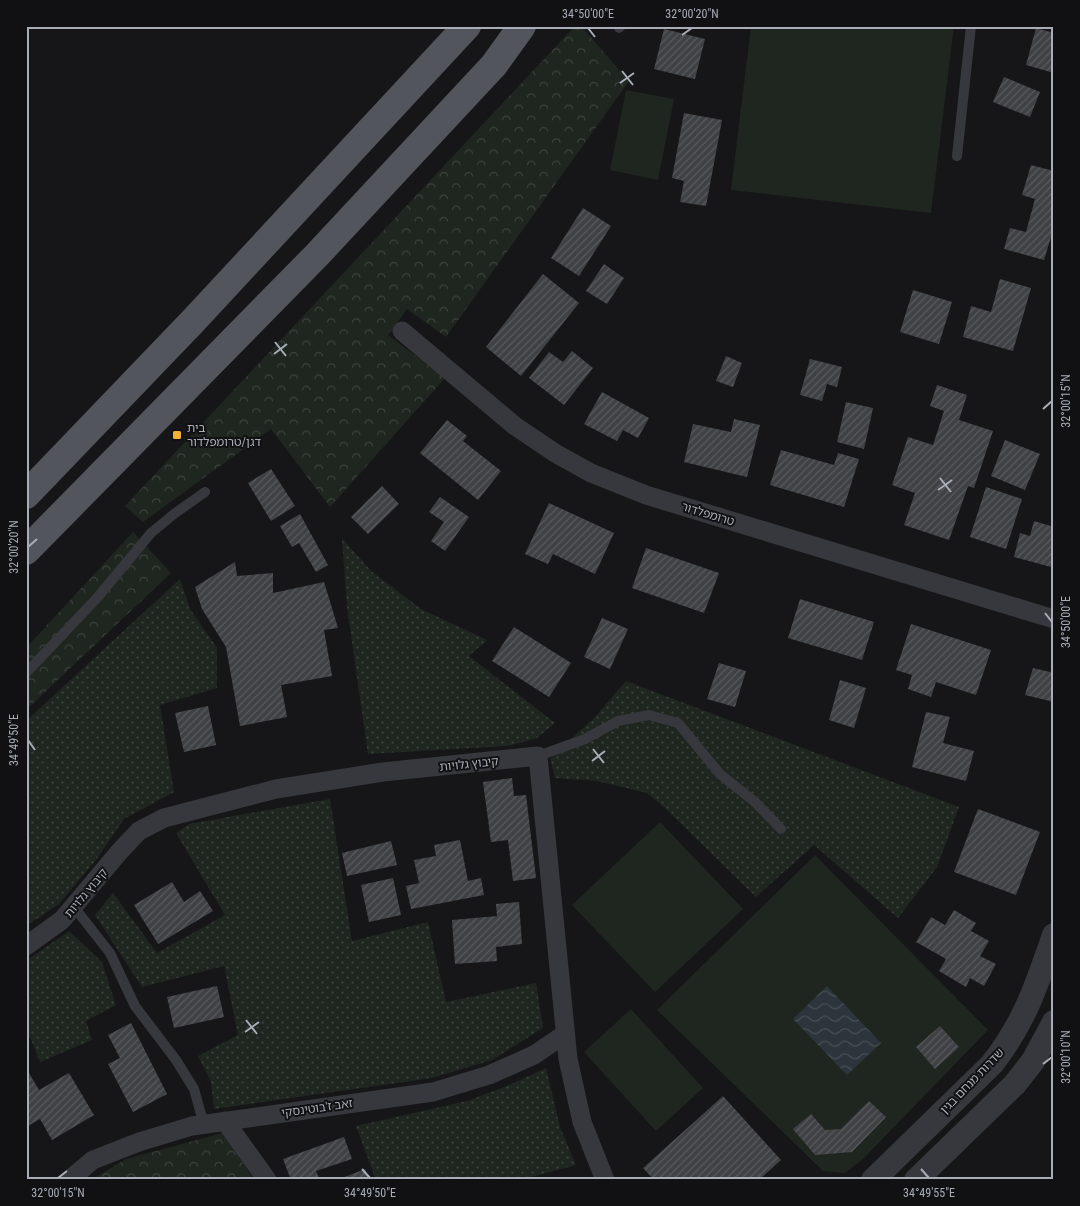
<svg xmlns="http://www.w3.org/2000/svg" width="1080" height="1206" viewBox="0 0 1080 1206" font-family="'Roboto Condensed','Noto Sans Hebrew',sans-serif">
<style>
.grass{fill:url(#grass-dots)}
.park{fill:url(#park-crowns)}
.pitch{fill:#1e261f}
.water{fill:url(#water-waves)}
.building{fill:url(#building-hatch)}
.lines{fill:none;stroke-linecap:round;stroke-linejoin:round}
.service{stroke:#37383d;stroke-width:10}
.minor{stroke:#37383d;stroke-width:19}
.tertiary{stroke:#37383d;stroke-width:24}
.primary{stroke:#53555c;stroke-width:28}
.ticks{fill:none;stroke:#a8adb8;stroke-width:2}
.poi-dot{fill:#f2b134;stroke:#111113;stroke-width:2}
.labels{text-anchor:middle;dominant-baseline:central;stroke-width:4;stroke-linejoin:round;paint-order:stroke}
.poi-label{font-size:12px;fill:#a8adb8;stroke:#111113;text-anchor:start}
.street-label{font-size:12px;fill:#a8adb8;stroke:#111113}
.neatline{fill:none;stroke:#a8adb8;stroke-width:2}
.ticks-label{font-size:12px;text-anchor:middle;fill:#a8adb8}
</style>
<defs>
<pattern id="grass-dots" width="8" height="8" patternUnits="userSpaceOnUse" patternTransform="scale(1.25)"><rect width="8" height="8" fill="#1e261f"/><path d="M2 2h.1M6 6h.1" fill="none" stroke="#3c433d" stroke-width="1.8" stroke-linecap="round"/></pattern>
<pattern id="park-crowns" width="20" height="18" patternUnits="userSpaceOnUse" patternTransform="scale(1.25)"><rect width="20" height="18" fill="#1e261f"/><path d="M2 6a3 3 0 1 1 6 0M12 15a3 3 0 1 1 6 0" fill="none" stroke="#3c433d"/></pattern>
<pattern id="water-waves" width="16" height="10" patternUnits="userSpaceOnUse" patternTransform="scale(1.25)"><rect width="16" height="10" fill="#2c353c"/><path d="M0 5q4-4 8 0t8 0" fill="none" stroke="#485056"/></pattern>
<pattern id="building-hatch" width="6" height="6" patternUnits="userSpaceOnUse" patternTransform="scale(1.25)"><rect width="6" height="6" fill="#404145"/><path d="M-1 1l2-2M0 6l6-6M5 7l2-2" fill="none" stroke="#595a5e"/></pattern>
</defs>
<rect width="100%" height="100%" fill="#161618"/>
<g class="grass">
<polygon points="342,538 371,571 421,609 487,640 469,656 555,723 537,738 508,746 368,754 347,607"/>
<polygon points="180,579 190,609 217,648 217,688 160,705 174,792 124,819 96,860 59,904 26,926 26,721"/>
<polygon points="626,681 959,807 937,867 898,918 814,845 756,897 666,809 647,793 597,781 555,778 550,758 594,718"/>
<polygon points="330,799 352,941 428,922 446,1002 536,983 543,1028 492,1060 432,1078 214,1109 211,1082 198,1056 238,1035 224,966 142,987 95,915 113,893 157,953 225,915 176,833 189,824"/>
<polygon points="69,931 102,962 116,1005 86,1021 92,1040 40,1062 30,1037 26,1039 26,961"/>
<polygon points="546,1068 560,1127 576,1165 520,1180 376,1180 356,1126 467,1101 507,1086"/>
</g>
<g class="park">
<polygon points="575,26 581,26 629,81 446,337 407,309 388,335 445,378 330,507 271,429 143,522 125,506"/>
<polygon points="133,532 171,573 26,710 26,648"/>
<polygon points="223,1133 254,1180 91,1180 126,1159"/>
</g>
<g class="pitch">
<polygon points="751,26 954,26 931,213 731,190"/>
<polygon points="626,90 674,99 658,180 610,170"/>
<polygon points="660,822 743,909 655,992 572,905"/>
<polygon points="815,855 988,1030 862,1160 845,1173 823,1171 657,1010"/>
<polygon points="631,1009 703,1088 656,1131 584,1052"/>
</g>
<polygon class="water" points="827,986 881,1043 847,1075 793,1019"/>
<g class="building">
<polygon points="1036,28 1054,33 1054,73 1026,65"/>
<polygon points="664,29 705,39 695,79 654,69"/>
<polygon points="1004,77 1040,92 1030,117 993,102"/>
<polygon points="684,113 722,120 706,206 680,202 684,181 672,178"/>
<polygon points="1031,165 1054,171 1054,227 1044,260 1004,249 1010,228 1026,232 1035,199 1022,195"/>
<polygon points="583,208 611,226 579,276 551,258"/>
<polygon points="604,264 624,278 607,304 586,291"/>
<polygon points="543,274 579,303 521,376 486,347"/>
<polygon points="1000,279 1031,288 1013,351 963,337 971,306 991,312"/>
<polygon points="913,290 952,302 939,344 900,332"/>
<polygon points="572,351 593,368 564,405 529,378 549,352 563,362"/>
<polygon points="726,356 742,363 733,387 716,381"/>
<polygon points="810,359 842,367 837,387 827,384 822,401 800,395"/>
<polygon points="937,385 967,395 959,420 993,431 974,488 968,486 949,540 904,525 915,493 892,485 908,437 933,445 944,411 930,406"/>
<polygon points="602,392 649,418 638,438 623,430 617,441 584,424"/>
<polygon points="846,402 873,408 864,449 837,442"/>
<polygon points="734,419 760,425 747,477 684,462 693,424 731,432"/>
<polygon points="447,420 467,436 463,441 501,471 478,500 420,453"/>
<polygon points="1005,440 1040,454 1025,490 991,476"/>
<polygon points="781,450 834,465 838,453 859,459 844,507 770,485"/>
<polygon points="271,469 295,506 271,521 248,483"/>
<polygon points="382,486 399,504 368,534 351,517"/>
<polygon points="986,487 1022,499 1006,549 970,537"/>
<polygon points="440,497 469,517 445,551 431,541 444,522 429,512"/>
<polygon points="549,503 614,533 595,574 553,554 548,564 525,554"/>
<polygon points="300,514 328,565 316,572 299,543 292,547 280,526"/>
<polygon points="1034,521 1054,527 1054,558 1051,567 1014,557 1020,533 1030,536"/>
<polygon points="646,548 719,573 704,613 632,588"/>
<polygon points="235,562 237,576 273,573 273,593 324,582 338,628 324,630 332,676 281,685 287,717 240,726 226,647 202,609 195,587"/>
<polygon points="800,599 874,622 862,660 788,638"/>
<polygon points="602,618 628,629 610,669 584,657"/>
<polygon points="911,624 991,650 976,695 936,682 931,697 908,689 912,675 896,670"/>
<polygon points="514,627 571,663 549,697 492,661"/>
<polygon points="719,663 746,671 735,707 707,699"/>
<polygon points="1033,668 1054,673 1054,702 1025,695"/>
<polygon points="840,680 866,688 854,728 829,720"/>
<polygon points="208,706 216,745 184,752 175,713"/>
<polygon points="926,712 950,717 943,743 974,751 966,781 912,767"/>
<polygon points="512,778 514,796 526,795 536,878 513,881 508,840 491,842 483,782"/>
<polygon points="978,809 1040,832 1016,895 954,872"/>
<polygon points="460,840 468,881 481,878 484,895 411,909 406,886 419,883 414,860 436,856 434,845"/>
<polygon points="391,841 397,865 347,876 342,853"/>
<polygon points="393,878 401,915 369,922 361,885"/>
<polygon points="172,882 184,902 200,891 213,911 158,944 134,905"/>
<polygon points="519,902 522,944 496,947 497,961 455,964 452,920 497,916 496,904"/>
<polygon points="954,910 976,923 971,931 989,941 980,956 996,964 984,986 970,978 966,987 939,971 946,959 916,942 931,917 945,925"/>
<polygon points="217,986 224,1017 174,1028 167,997"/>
<polygon points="131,1023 167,1094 133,1112 108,1064 120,1058 108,1035"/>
<polygon points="940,1026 959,1047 935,1069 916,1047"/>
<polygon points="26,1068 39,1090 69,1073 94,1115 52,1140 40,1119 26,1127"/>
<polygon points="723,1096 781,1160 759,1180 654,1180 643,1168"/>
<polygon points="869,1101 886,1117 852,1152 815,1155 793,1129 811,1114 825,1130 841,1129"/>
<polygon points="344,1137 352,1159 316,1171 320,1180 291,1180 283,1159"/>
<polygon points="365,1169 369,1180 337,1180"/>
</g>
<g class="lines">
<g class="service">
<polyline points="619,28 621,26"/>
<polyline points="957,156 971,26"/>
<polyline points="26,673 97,598 151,533 174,514 205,492"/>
<polyline points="538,756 585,739 618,721 649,715 678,723 720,774 755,802 781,829"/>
<polyline points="74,907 110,953 135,1006 176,1060 194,1089 204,1125"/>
</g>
<g class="minor">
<polyline points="402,331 515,426 555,453 591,473 646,495 1054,619"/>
<polyline points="26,946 62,920 120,851 139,831 164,818 276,789 383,772 538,756 568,1059 582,1122 605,1180"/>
<polyline points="225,1121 267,1180"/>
<polyline points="69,1180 93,1160 139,1142 192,1126 433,1092 489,1075 534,1055 565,1034"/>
</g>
<g class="tertiary">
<path d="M873,1180L992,1064C1025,1022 1037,984 1054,935"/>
<polyline points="916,1180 1015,1084 1033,1061 1054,1022"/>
</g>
<g class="primary">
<polyline points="26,495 194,320 467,26"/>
<polyline points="26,551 316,256 494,65 522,26"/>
</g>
</g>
<path class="ticks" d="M588,28L595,37M682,35L692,28M622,71L633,85M620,83L634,73M275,342L286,356M274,354L287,344M1043,409L1052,401M940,478L951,492M938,490L952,480M28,547L37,539M1045,613L1052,622M28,740L35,750M593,749L604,763M592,761L605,751M246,1020L257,1034M245,1032L259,1022M1043,1064L1052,1057M362,1169L370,1178M921,1169L929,1178M58,1178L67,1171"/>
<rect class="poi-dot" x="172" y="430" width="10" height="10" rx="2.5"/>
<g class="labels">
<g class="poi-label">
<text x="187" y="428">בית<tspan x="187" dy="14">דגן/טרומפלדור</tspan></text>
</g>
<g class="street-label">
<text transform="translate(708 514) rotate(17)">טרומפלדור</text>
<text transform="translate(469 764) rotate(-6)">קיבוץ גלויות</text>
<text transform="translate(86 893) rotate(-50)">קיבוץ גלויות</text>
<text transform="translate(972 1081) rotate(-46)">שדרות מנחם בגין</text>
<text transform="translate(317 1108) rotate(-8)">זאב ז'בוטינסקי</text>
</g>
</g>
<rect width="1080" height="1206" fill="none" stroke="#111113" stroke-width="55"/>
<rect x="28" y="28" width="1024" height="1150" class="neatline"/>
<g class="ticks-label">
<text x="588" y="18">34°50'00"E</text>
<text x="692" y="18">32°00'20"N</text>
<text transform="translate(1066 401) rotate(-90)" y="4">32°00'15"N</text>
<text transform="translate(14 547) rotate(-90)" y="4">32°00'20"N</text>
<text transform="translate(1066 622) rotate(-90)" y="4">34°50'00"E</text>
<text transform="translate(14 740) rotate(-90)" y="4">34°49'50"E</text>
<text transform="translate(1066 1057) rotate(-90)" y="4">32°00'10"N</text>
<text x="58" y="1197">32°00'15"N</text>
<text x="370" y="1197">34°49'50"E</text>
<text x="929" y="1197">34°49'55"E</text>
</g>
</svg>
